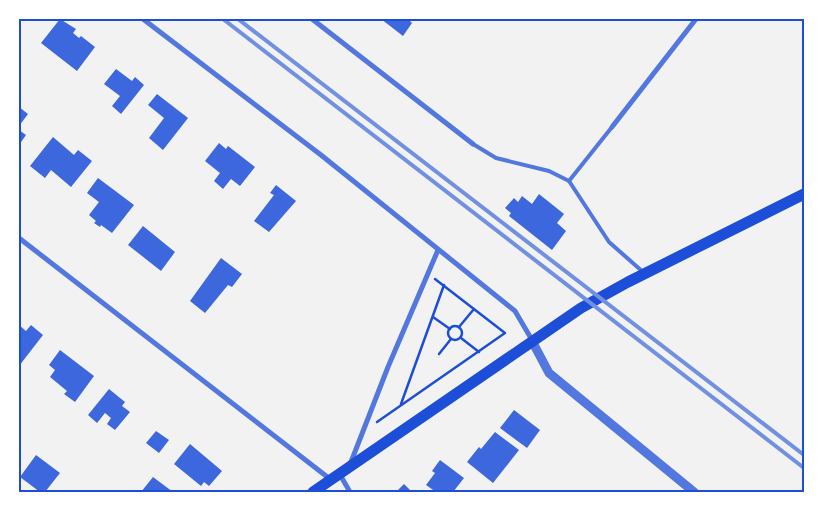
<svg xmlns="http://www.w3.org/2000/svg" width="823" height="511" viewBox="0 0 823 511" font-family="Montserrat,sans-serif">
<style>
.building{fill:#3d67dc}
.lines{fill:none;stroke-linecap:round;stroke-linejoin:round}
.path{stroke:#1d4ed8;stroke-width:2.5}
.service{stroke:#5277de;stroke-width:4}
.minor{stroke:#5277de;stroke-width:5}
.tertiary{stroke:#5277de;stroke-width:9}
.primary{stroke:#1d4ed8;stroke-width:11}
.rail{stroke:#7290e2;stroke-width:4}
.neatline{fill:none;stroke:#1d4ed8;stroke-width:2}
</style>
<rect width="100%" height="100%" fill="#f2f2f2"/>
<g class="building">
<polygon points="60,19 76,29 73,33 79,38 81,36 95,47 77,71 41,43"/>
<polygon points="381,19 408,19 412,23 403,36"/>
<polygon points="116,69 132,81 135,77 144,85 121,114 112,106 120,96 104,84"/>
<polygon points="157,94 188,118 163,150 149,138 164,118 148,105"/>
<polygon points="19,107 28,114 19,126"/>
<polygon points="19,130 26,135 19,145"/>
<polygon points="53,137 74,155 78,150 92,161 71,187 51,170 45,178 30,166"/>
<polygon points="219,143 226,149 228,146 255,167 240,186 231,179 223,189 214,181 220,173 205,161"/>
<polygon points="98,178 134,205 112,233 101,225 100,227 94,223 96,221 89,215 99,202 87,193"/>
<polygon points="276,185 296,201 269,232 254,221 274,195 270,193"/>
<polygon points="539,194 564,214 557,223 566,231 552,250 509,216 511,213 505,208 514,198 518,202 522,196 532,204"/>
<polygon points="143,226 175,252 161,271 128,245"/>
<polygon points="221,258 242,274 232,287 228,285 205,313 190,301"/>
<polygon points="19,325 26,331 31,325 43,335 19,366"/>
<polygon points="60,350 94,376 75,402 64,394 67,391 50,377 55,370 49,365"/>
<polygon points="109,389 125,402 122,406 130,412 115,430 107,424 111,418 105,413 97,423 88,415"/>
<polygon points="514,410 540,430 527,448 500,428"/>
<polygon points="156,431 169,440 159,453 146,443"/>
<polygon points="495,432 519,450 493,483 467,462 479,447 481,449"/>
<polygon points="190,444 222,471 209,486 204,482 201,486 174,464"/>
<polygon points="36,455 60,473 45,492 40,492 20,477"/>
<polygon points="440,460 464,478 453,492 436,492 426,485 435,473 432,471"/>
<polygon points="153,477 173,492 141,492"/>
<polygon points="404,484 412,492 396,492"/>
</g>
<g class="lines">
<g class="path">
<polyline points="433,317 450,329"/>
<circle cx="455" cy="333" r="7"/>
<polyline points="459,327 474,309"/>
<polyline points="461,338 479,352"/>
<polyline points="439,354 451,339"/>
<polyline points="401,404 444,285"/>
<polyline points="377,422 505,333 435,279"/>
</g>
<g class="service">
<polyline points="473,144 496,158 549,171 569,181 609,242 643,272"/>
<polyline points="569,181 612,127"/>
</g>
<g class="minor">
<polyline points="143,19 321,155 515,311 532,340"/>
<polyline points="312,19 473,144"/>
<polyline points="612,127 696,19"/>
<polyline points="19,238 330,479"/>
<polyline points="351,462 388,367 438,250"/>
<polyline points="339,473 350,492"/>
</g>
<polyline class="tertiary" points="532,341 549,373 694,492"/>
<polyline class="primary" points="313,492 581,308 628,282 804,194"/>
<g class="rail">
<polyline points="223,19 804,468"/>
<polyline points="238,19 804,455"/>
</g>
</g>
<rect width="823" height="511" fill="none" stroke="#ffffff" stroke-width="40"/>
<rect x="20" y="20" width="783" height="471" class="neatline"/>
</svg>
